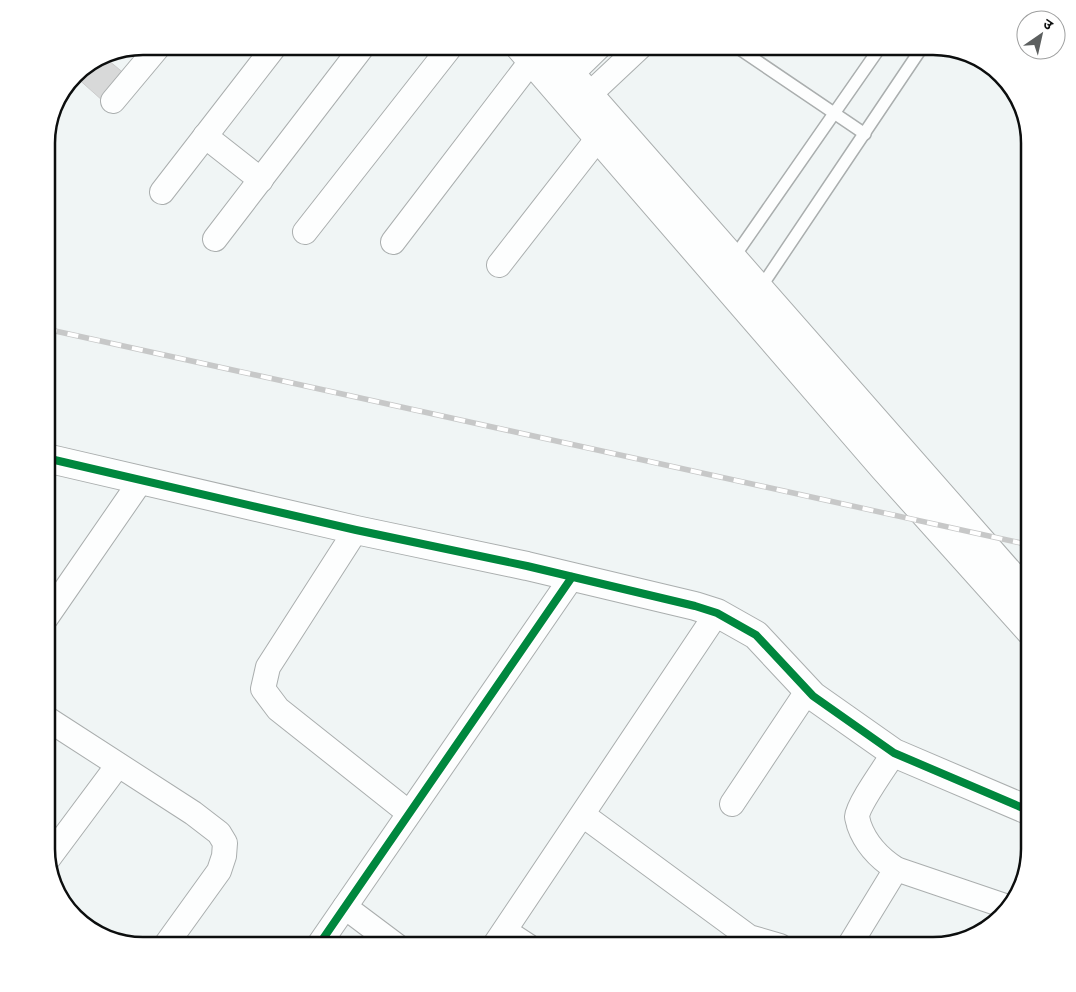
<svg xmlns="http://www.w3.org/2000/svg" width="1076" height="992" viewBox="0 0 1076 992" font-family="Quicksand,'Noto Sans Devanagari',sans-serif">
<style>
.building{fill:#d8d9d9;stroke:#ccc}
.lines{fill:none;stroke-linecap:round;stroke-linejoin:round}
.lane-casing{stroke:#aaaeae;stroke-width:14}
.street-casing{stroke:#aaaeae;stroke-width:26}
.secondary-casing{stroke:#aaaeae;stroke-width:30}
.lane{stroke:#fdfefe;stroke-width:11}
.street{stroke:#fdfefe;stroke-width:24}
.secondary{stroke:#fdfefe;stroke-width:28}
.rail-casing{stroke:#c7c8c8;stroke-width:5.5}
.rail{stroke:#fff;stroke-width:4;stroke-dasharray:11;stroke-linecap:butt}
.cycleway-casing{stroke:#fff;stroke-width:11}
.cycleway{stroke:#00873e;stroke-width:8}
.rim{fill:none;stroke:#0c0e0e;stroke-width:2.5}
</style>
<rect width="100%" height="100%" fill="#f0f5f5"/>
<polygon class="building" points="108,60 126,75 103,101 75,76 79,71"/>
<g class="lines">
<g class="lane-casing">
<g id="lane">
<polyline points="735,46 865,134"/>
<polyline points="732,260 881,46"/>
<polyline points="759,290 923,46"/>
</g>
</g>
<g class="street-casing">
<g id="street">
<polyline points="557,88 600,46"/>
<polyline points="113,101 159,46"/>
<polyline points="576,107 641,46"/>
<polyline points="205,136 261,180"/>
<polyline points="162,192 275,46"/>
<polyline points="305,232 451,46"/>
<polyline points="215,239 363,46"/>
<polyline points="393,242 532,60"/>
<polyline points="499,265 598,138"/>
<polyline points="356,530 268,667 263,689 278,709 409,813"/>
<polyline points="46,618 142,479"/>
<polyline points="46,718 193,813 219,833 225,843 224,856 219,871 165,946"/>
<path d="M894,753C886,766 858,804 857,817C857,818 859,824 859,825C866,845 879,858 896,869L1008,907"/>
<polyline points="732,804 808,690"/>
<polyline points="583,815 749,937 780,946"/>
<polyline points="48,859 118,765"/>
<polyline points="345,907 397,946"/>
<polyline points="505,931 528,946"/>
<polyline points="318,946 572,577"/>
<polyline points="494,946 717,613"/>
<polyline points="849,946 896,869"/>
</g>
</g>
<g class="secondary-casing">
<g id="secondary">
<polyline points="519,46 883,467 1030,631"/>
<polyline points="546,46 1030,597"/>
<polyline points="46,458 356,530 527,566 695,606 717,613 756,635 813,696 894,753 1030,811"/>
</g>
</g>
<use href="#lane" class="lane"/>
<use href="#street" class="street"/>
<use href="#secondary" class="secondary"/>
<g class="rail-casing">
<polyline id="rail" points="46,329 1030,545"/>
</g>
<use href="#rail" class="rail"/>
<g class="cycleway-casing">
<g id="cycleway">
<polyline points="46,458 356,530 527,566 695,606 717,613 756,635 813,696 894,753 1030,811"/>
<polyline points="318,946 572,577"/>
</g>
</g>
<use href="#cycleway" class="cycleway"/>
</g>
<path d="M0 0H1076V992H0ZM143 55H933A88 88 0 0 1 1021 143V849A88 88 0 0 1 933 937H143A88 88 0 0 1 55 849V143A88 88 0 0 1 143 55Z" fill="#fff" fill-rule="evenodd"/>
<path class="rim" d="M143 55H933A88 88 0 0 1 1021 143V849A88 88 0 0 1 933 937H143A88 88 0 0 1 55 849V143A88 88 0 0 1 143 55Z"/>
<g transform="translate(1041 35) rotate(34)"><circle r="24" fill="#ffffff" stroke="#9e9f9f"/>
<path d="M0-4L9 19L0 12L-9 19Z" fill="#5c5f5f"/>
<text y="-8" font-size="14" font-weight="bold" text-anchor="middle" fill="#0c0e0e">उ</text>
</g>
</svg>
